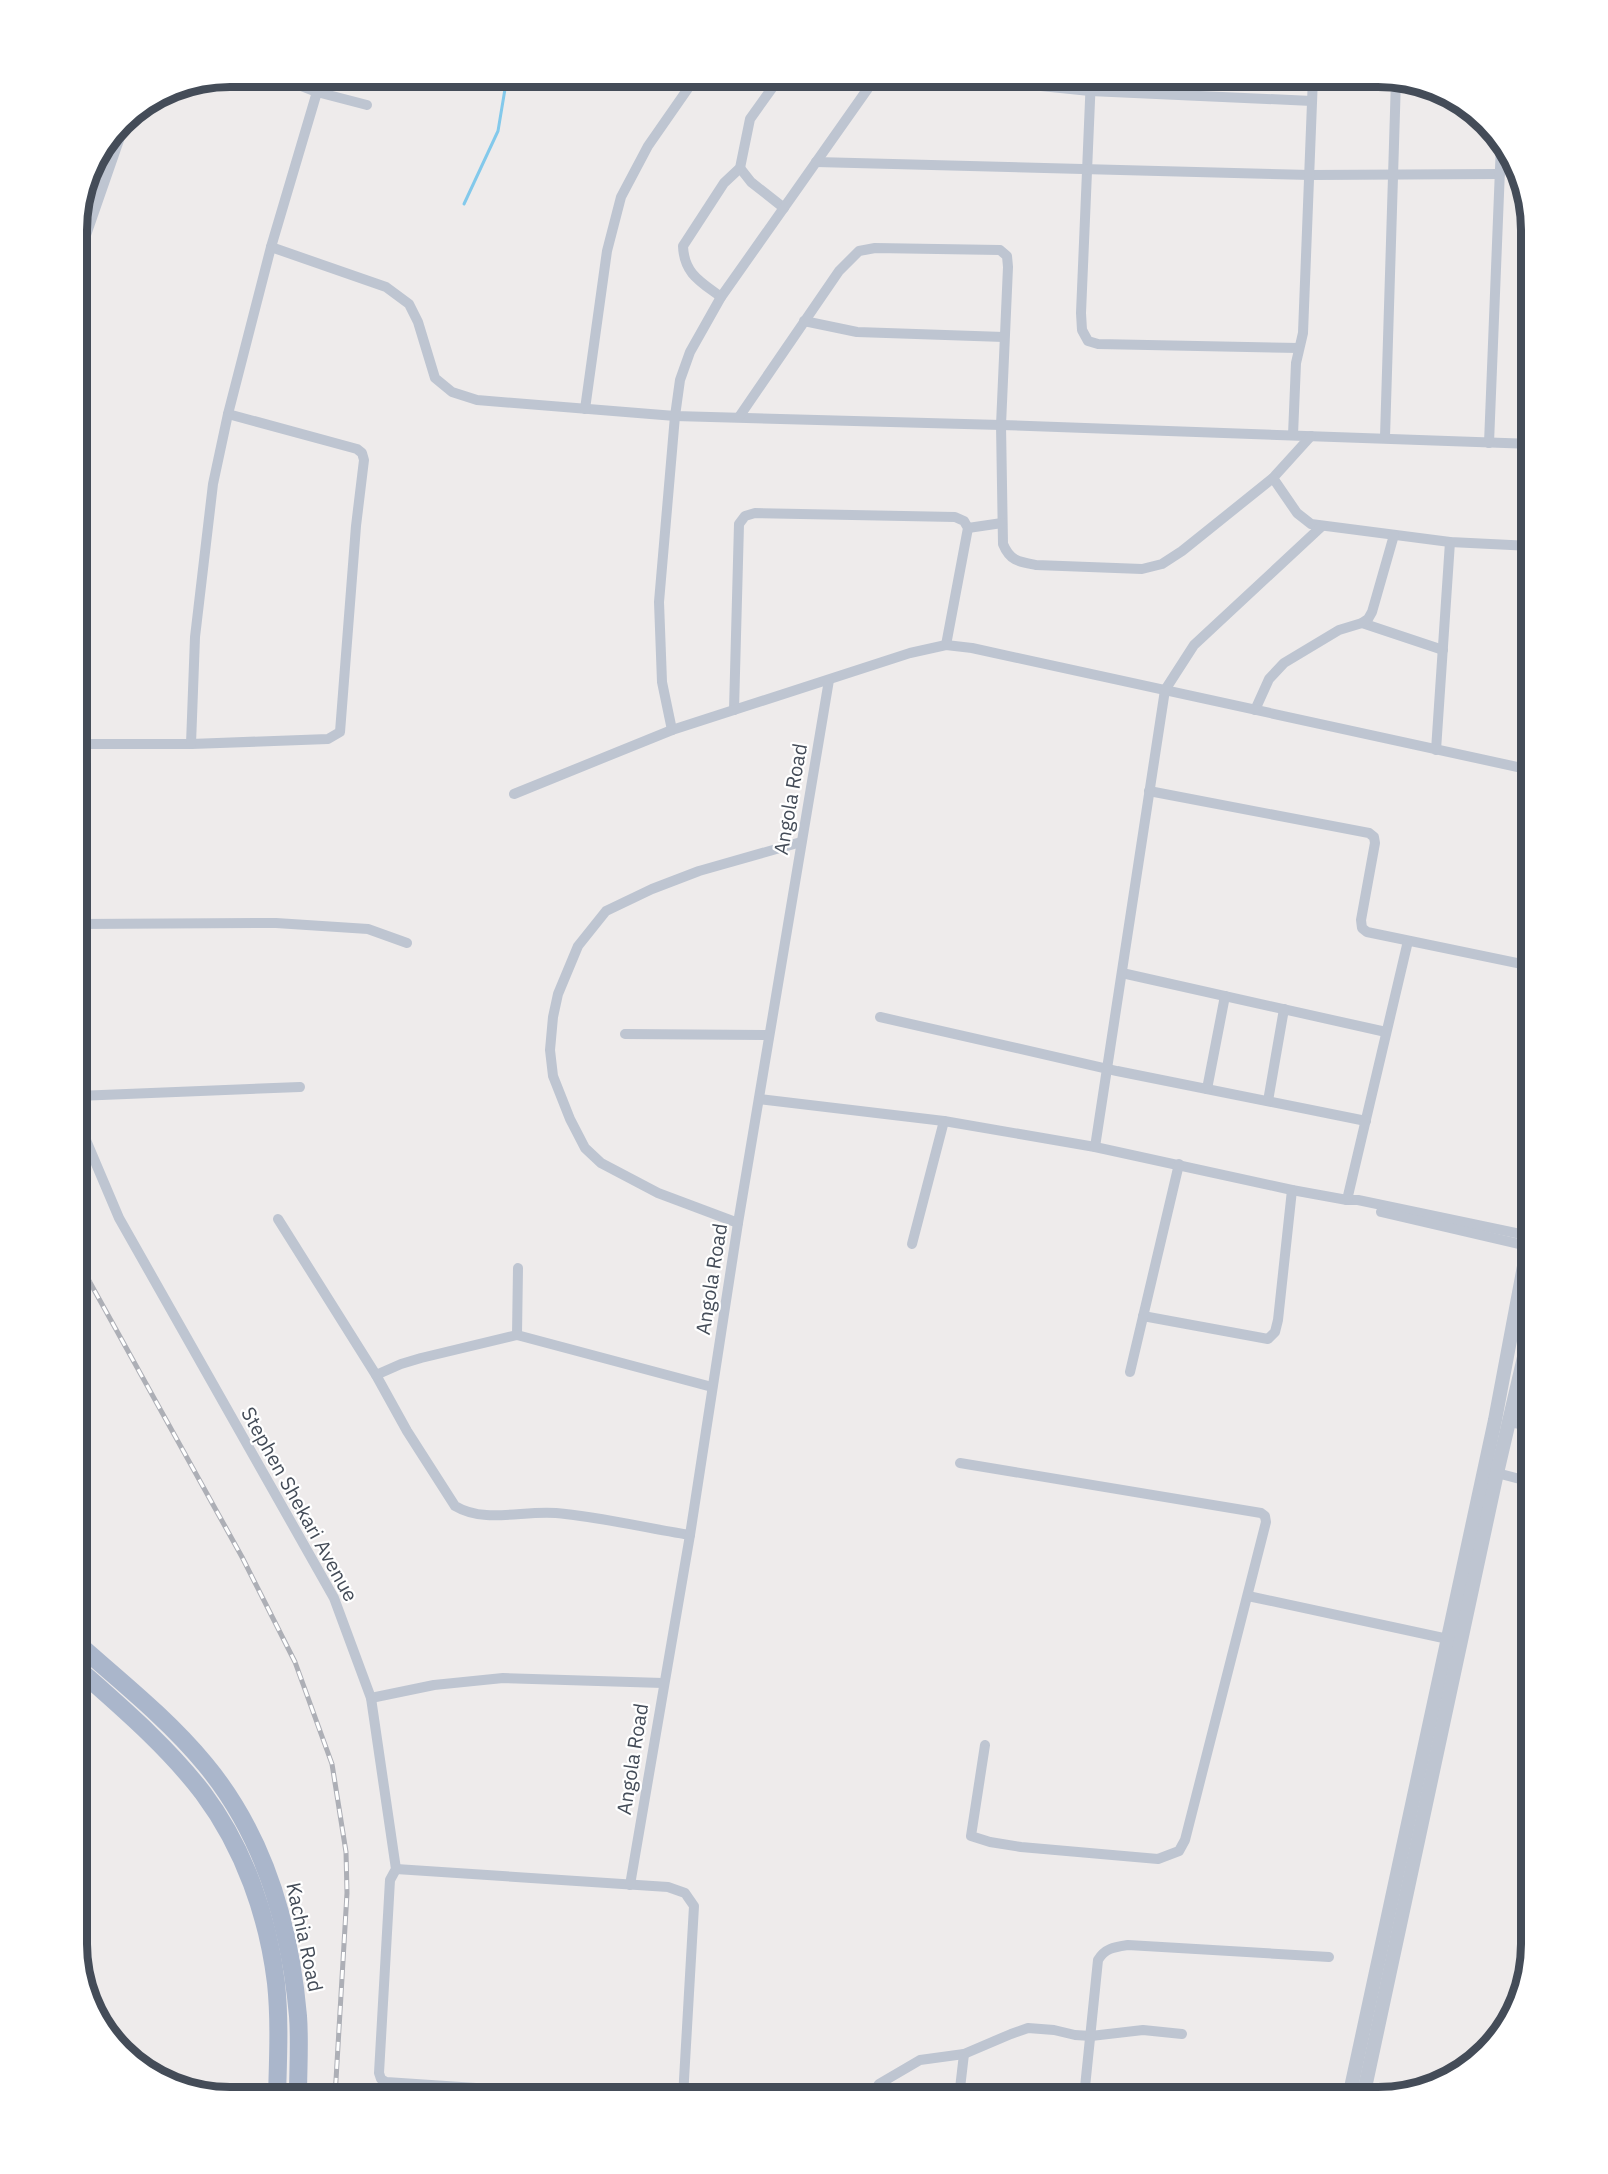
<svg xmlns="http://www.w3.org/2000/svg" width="1608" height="2174" viewBox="0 0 1608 2174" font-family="'IBM Plex Sans',sans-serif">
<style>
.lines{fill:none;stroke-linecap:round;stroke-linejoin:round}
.stream{stroke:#83c9eb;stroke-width:3}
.minor{stroke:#bec5d1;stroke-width:10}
.tertiary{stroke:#bec5d1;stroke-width:14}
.primary{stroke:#aab6cb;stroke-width:18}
.rail-casing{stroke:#adafb6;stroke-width:5}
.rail{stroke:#fff;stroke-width:3;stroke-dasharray:9;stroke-linecap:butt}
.labels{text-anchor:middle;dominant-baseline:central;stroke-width:4.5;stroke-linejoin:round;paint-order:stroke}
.street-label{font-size:20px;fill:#444c58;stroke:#fff}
.rim{fill:none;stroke:#444c58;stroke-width:8}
</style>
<rect width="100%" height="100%" fill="#eeebeb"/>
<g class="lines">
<polyline class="stream" points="464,204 498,131 507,77"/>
<g class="minor">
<polyline points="278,77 317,92 367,105"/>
<polyline points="950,77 1090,91 1312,101"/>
<polyline points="1091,77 1081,313 1082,330 1088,341 1098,344 1299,348"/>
<polyline points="816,162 1310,175 1500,174"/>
<polyline points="740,168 751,182 784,208"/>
<polyline points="271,247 386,287 409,304 418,322 435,378 452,392 477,400 675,416 1001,425 1531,444"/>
<polyline points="77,261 127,117"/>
<path d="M721,297C701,282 684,274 683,246L724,183L740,168L750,119L780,77"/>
<polyline points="804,321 857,332 1004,337"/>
<polyline points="585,409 607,251 621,197 648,146 696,77"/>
<path d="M739,417L839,271L859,251L875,248L1000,250L1007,256L1008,267L1001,425L1003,544C1010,561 1019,562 1036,565L1142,569L1162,564L1182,551L1273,478L1311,436"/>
<polyline points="1293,435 1296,363 1303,333 1313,77"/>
<polyline points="1385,437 1396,79"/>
<polyline points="1489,443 1501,144"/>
<polyline points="1273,478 1297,513 1311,524 1450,542 1531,546"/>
<polyline points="968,528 1002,523"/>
<polyline points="1362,623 1443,650"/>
<polyline points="734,710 739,524 745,516 755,513 955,517 964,521 968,528 946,645"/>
<polyline points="1255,710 1269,679 1284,663 1339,630 1362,623 1368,619 1372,612 1394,535"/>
<polyline points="672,730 662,682 659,602 675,416 680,380 690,352 721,297 876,77"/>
<polyline points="77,744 191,744 328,739 340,732 356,526 364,460 362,453 357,449 228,414"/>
<polyline points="191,744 195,637 213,484 228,414 271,247 317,92"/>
<polyline points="1436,750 1450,542"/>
<polyline points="1522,768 1531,652"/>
<polyline points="1149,791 1369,833 1374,837 1375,843 1361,920 1362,928 1367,932 1531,966"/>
<polyline points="514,794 672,730 910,653 946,645 972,648 1531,770"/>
<polyline points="77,924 276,923 368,929 407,943"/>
<polyline points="1122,973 1386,1032"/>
<polyline points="880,1017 1117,1071 1366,1121"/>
<polyline points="625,1034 769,1035"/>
<polyline points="1207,1089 1225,996"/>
<polyline points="77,1096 300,1087"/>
<polyline points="759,1099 944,1121 1095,1147 1292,1190 1347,1200 1358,1200 1530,1236"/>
<polyline points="1268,1101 1284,1009"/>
<polyline points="77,1119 119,1218 334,1598 371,1698 396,1869 390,1880 379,2073 381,2079 386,2082 612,2097"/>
<polyline points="1095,1147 1165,690 1194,645 1322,526"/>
<polyline points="1347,1200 1408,941"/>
<polyline points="1381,1212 1528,1246"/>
<path d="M278,1219L376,1375L407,1431L455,1506C485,1524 523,1510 556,1513C601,1517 645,1528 690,1535"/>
<polyline points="738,1223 658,1193 601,1163 585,1148 570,1119 553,1076 550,1050 553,1017 558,994 578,946 606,911 652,889 699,871 801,842"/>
<polyline points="912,1244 944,1121"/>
<polyline points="1143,1316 1268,1339 1275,1332 1278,1320 1292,1190"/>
<polyline points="517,1335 518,1268"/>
<polyline points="1130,1372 1179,1164"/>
<polyline points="376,1375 401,1364 421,1358 517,1335 712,1387"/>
<polyline points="1509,1422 1531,1426"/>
<polyline points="960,1463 1261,1513 1265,1516 1266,1522 1185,1840 1179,1851 1158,1859 1021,1847 990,1842 971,1836 985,1745"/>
<polyline points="1497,1473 1531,1482"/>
<polyline points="1248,1596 1448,1639"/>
<polyline points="371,1698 434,1685 503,1678 663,1683"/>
<polyline points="77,1801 81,1810 77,1946"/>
<polyline points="396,1869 668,1887 685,1893 694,1906 683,2097"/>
<polyline points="630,1885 690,1535 738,1223 829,680"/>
<polyline points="870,2097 879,2084 920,2060 964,2054 1011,2034 1028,2028 1054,2030 1075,2035 1091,2036 1143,2030 1182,2034"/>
<polyline points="959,2097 964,2054"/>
<path d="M1084,2097L1098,1960C1105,1948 1115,1947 1128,1945L1329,1957"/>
</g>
<g class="tertiary">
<polyline points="1349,2097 1495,1420 1531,1229"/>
<polyline points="1363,2097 1497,1473 1531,1327"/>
</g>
<g class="primary">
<path d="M77,1643C120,1681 168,1719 205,1764C264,1835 290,1925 298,2016C300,2042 298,2070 298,2097"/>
<path d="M77,1668C121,1707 167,1746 203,1793C244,1848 268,1916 276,1983C280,2021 278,2059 277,2097"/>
</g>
<g class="rail-casing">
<polyline id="rail" points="77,1259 242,1557 295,1662 332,1764 346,1852 347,1893 335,2097"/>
</g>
<use href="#rail" class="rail"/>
</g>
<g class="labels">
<g class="street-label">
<text transform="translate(790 799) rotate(-80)">Angola Road</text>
<text transform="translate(711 1279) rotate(-81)">Angola Road</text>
<text transform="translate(300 1504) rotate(61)">Stephen Shekari Avenue</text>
<text transform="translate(632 1759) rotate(-81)">Angola Road</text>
<text transform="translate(305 1937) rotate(78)">Kachia Road</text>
</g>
</g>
<path d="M0 0H1608V2174H0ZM230 87H1378A143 143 0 0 1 1521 230V1944A143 143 0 0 1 1378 2087H230A143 143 0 0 1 87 1944V230A143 143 0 0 1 230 87Z" fill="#fff" fill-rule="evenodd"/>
<path class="rim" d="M230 87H1378A143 143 0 0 1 1521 230V1944A143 143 0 0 1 1378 2087H230A143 143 0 0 1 87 1944V230A143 143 0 0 1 230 87Z"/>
</svg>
